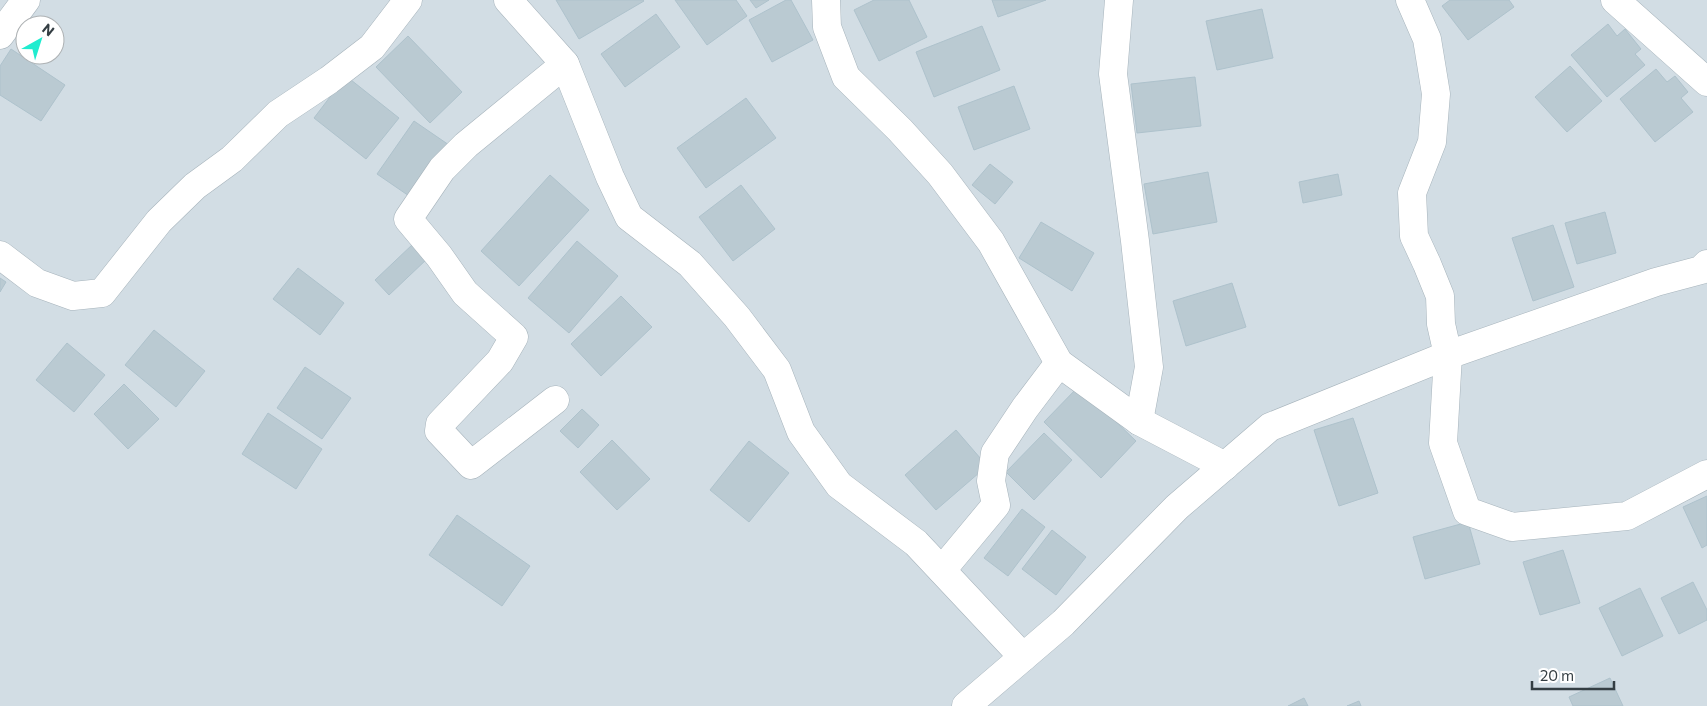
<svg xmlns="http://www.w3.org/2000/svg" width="1707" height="706" viewBox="0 0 1707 706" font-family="Commissioner,sans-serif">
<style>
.residential{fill:#d2dde4;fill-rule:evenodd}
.building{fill:#bacad2;stroke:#aec2cc}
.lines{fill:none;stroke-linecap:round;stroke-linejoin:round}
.minor-casing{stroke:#a7b4bc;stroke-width:29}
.minor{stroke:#fff;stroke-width:28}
</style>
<rect width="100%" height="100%" fill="#e4ecf1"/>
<path class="residential" d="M0,0H1707V706H0ZM25,25H55V55H25Z"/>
<g class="building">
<polygon points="556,0 643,0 644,1 579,39"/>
<polygon points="675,0 736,0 747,16 707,45"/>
<polygon points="750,0 769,0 756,8"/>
<polygon points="786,0 791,0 813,40 772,62 749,20"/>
<polygon points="874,0 909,0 927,37 879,61 854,10"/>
<polygon points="992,0 1046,0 998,17"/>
<polygon points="1450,0 1509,0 1514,7 1468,40 1442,6"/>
<polygon points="1262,9 1273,58 1217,70 1206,21"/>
<polygon points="656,14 680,47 625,87 601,54"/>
<polygon points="1608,24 1617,36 1625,29 1641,49 1635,54 1645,65 1607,97 1571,55"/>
<polygon points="982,26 1000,70 934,97 916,52"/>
<polygon points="408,36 462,92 430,123 376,67"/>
<polygon points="11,49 65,85 41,121 0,95 0,66"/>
<polygon points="1570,66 1602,101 1567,132 1535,97"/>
<polygon points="1656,69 1667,82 1675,76 1688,92 1681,98 1693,112 1655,142 1620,99"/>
<polygon points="346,76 399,118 366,159 314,118"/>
<polygon points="1195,77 1201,126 1137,133 1131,84"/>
<polygon points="1014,86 1030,129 974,150 958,107"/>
<polygon points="746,98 776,138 706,188 677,148"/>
<polygon points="414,121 449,145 412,198 377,174"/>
<polygon points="990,164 1013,182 995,204 972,185"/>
<polygon points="1208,172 1217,222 1153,234 1144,184"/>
<polygon points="1338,174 1342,195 1303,203 1299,182"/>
<polygon points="550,175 589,210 519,286 481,251"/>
<polygon points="741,185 775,229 733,261 699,217"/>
<polygon points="1605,212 1616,253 1577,264 1565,223"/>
<polygon points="1041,222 1094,253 1072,291 1019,258"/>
<polygon points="1553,225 1574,287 1533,301 1512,238"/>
<polygon points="577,241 618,276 569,333 528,298"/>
<polygon points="413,244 427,259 389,295 375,280"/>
<polygon points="298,268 344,303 320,335 273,299"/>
<polygon points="0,278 6,282 0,292"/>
<polygon points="1232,283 1246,327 1186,346 1173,301"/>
<polygon points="621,296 652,327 601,376 571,344"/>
<polygon points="154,330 205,371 176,407 125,365"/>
<polygon points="67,343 105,375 74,412 36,380"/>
<polygon points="305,367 351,398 322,439 277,408"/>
<polygon points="124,384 159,419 128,449 94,414"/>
<polygon points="1079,386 1136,441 1101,478 1044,422"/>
<polygon points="582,409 599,425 578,448 560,431"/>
<polygon points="268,413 322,449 296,489 242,454"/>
<polygon points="1353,418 1378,493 1339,506 1314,430"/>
<polygon points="956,430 987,466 936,510 905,475"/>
<polygon points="1044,433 1072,460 1034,500 1006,472"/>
<polygon points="612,440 650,479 617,510 580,472"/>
<polygon points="749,441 789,473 749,522 710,490"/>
<polygon points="1707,496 1707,545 1702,548 1683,507"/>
<polygon points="1022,509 1045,527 1008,576 984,558"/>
<polygon points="457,515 530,566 502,606 429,555"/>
<polygon points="1468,522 1480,564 1425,579 1413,537"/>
<polygon points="1052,530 1086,557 1056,595 1022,569"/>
<polygon points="1563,550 1580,603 1540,615 1523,562"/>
<polygon points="1693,582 1707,610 1707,620 1679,634 1661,598"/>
<polygon points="1640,588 1663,636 1622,656 1599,608"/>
<polygon points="1610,678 1623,706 1573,706 1569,697"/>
<polygon points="1304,698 1308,706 1288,706"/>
<polygon points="1359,701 1361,706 1347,706"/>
</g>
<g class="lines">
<g class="minor-casing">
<g id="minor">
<polyline points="508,0 565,64 610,177 629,217 690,264 737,317 777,370 801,432 839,485 916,543 1023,657"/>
<polyline points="826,0 827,27 846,77 900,130 940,174 991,242 1059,363 1139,421 1225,466"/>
<polyline points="1119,0 1113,74 1135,241 1149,367 1139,421"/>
<polyline points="1410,0 1427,39 1436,94 1432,142 1412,193 1414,236 1427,264 1440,296 1441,324 1448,355 1443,443 1467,511 1512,527 1627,516 1707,474"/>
<polyline points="1615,0 1707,82"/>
<polyline points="0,35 26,0"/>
<polyline points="0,255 37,283 73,296 102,293 159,221 195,186 232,159 278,114 329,80 372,47 408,0"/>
<polyline points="555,400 471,465 439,431 440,424 500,361 514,337 465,293 439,256 408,219 442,169 466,145 565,64"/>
<polyline points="942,570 996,505 991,481 995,453 1025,408 1059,363"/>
<polyline points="966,706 1063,623 1177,507 1270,427 1448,355 1656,282 1701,270 1707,264"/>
</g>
</g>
<use href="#minor" class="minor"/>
</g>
<g transform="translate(40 40) rotate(39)"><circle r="24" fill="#ffffff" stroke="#aeb2b4"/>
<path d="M0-4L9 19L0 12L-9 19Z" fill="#20eccf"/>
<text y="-8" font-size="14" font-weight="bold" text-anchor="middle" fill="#343e43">N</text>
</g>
<path d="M1532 681v8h82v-8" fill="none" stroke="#343e43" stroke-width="2.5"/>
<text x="1540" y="681" font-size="15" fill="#343e43" stroke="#ffffff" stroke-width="4" paint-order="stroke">20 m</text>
</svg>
